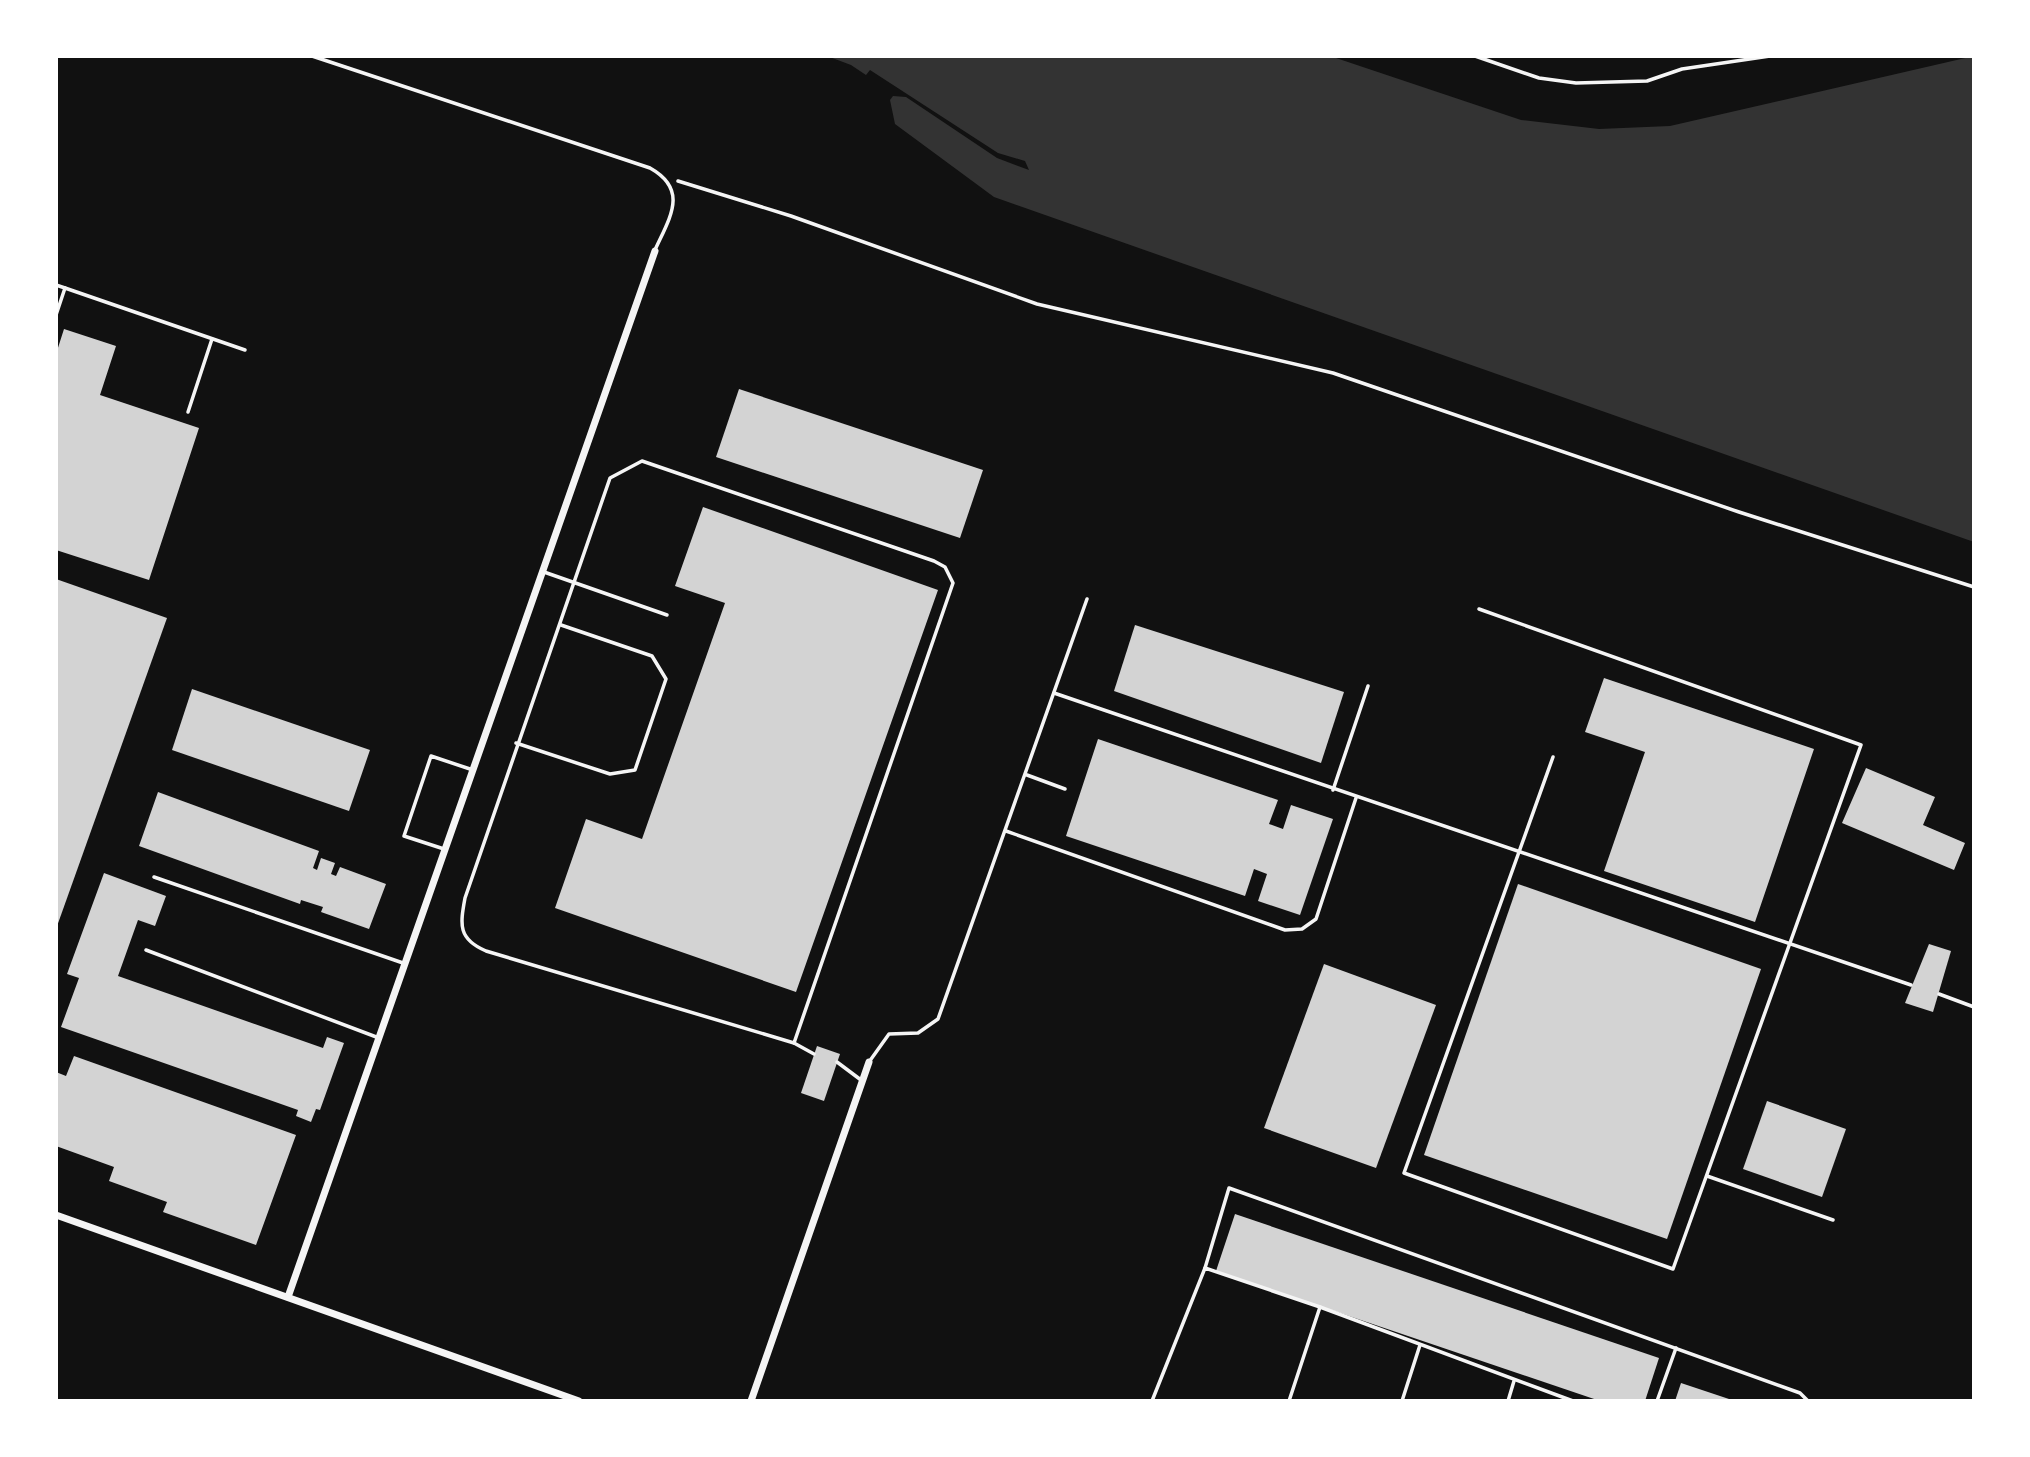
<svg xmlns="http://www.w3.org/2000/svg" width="2030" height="1457" viewBox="0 0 2030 1457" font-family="'Work Sans',sans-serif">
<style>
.water{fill:#333}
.building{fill:#d3d3d3}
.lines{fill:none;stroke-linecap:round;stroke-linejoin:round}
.path{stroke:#f5f5f5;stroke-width:3.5}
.service{stroke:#f5f5f5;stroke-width:3.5}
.minor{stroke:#f5f5f5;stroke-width:7}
</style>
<rect width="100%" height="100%" fill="#111"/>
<path class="water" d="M 827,56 L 1330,56 L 1521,120 L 1599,129 L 1670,126 L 1974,56 L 1974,542 L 994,197 L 895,124 L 890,100 L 893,96 L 906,97 L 997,158 L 1029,170 L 1025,161 L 998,153 L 870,70 L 866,75 L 851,65 Z"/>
<g class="building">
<path d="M 64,329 L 116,346 L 100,395 L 199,428 L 149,580 L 56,550 L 56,354 Z"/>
<path d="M 739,389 L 983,470 L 960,538 L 716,457 Z"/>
<path d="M 703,507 L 938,590 L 796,992 L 555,908 L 586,819 L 642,839 L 725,603 L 675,586 Z"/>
<path d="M 56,579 L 167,618 L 56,929 Z"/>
<path d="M 1135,625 L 1344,692 L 1321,763 L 1114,691 Z"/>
<path d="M 1604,678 L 1814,749 L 1755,922 L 1604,871 L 1645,752 L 1585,732 Z"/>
<path d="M 192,689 L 370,750 L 349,811 L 172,750 Z"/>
<path d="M 1098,739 L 1278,800 L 1269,824 L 1283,829 L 1291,805 L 1333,819 L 1300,915 L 1258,901 L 1267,874 L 1254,869 L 1245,896 L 1066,836 Z"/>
<path d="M 1866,768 L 1935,797 L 1923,825 L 1965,843 L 1954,870 L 1842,823 Z"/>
<path d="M 158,792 L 319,851 L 313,868 L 317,870 L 321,858 L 335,863 L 331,874 L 336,876 L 340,867 L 386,884 L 369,929 L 321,912 L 323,907 L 301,900 L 300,904 L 139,846 Z"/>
<path d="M 104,873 L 166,896 L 155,926 L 138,920 L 118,976 L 323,1048 L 327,1037 L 344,1043 L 320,1110 L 316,1109 L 311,1122 L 296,1116 L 298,1110 L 61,1027 L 79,978 L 67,974 Z"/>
<path d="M 1518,884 L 1761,969 L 1667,1239 L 1424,1155 Z"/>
<path d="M 1929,944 L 1951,951 L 1933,1012 L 1905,1003 Z"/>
<path d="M 1324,964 L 1436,1005 L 1376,1168 L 1264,1128 Z"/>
<path d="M 817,1046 L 840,1054 L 824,1101 L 801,1093 Z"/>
<path d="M 74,1056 L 296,1135 L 256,1245 L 163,1212 L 167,1202 L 109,1181 L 114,1167 L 56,1146 L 56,1072 L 66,1076 Z"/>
<path d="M 1767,1101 L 1846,1129 L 1822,1197 L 1743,1169 Z"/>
<path d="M 1235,1214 L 1659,1358 L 1645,1401 L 1600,1401 L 1216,1271 Z"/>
<path d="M 1681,1383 L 1735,1401 L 1675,1401 Z"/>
</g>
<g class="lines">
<g class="path">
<path d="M 1475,56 L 1539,78 L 1576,83 L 1647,81 L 1682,69 L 1770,56"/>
<path d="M 678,181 L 791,216 L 1037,304 L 1333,373 L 1739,512 L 1974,587"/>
</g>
<g class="service">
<path d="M 312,56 L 650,168 C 689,190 670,217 655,250"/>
<path d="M 56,285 L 65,288 L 56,315"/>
<path d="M 65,288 L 245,350"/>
<path d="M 188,412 L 212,339"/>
<path d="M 642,461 L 934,561 L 945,567 L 953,583 L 794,1043 L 486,951 C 458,939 460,925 465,898 L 610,478 Z"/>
<path d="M 544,572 L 667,615"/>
<path d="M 1479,609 L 1861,745 L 1673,1269 L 1404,1173 L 1553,757"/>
<path d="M 1054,693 L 1911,985"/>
<path d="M 516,743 L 610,774 L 635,770 L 666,679 L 652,656 L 561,625"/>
<path d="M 1027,775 L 1065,789"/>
<path d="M 1333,790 L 1368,686"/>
<path d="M 1006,831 L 1285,930 L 1302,929 L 1316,919 L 1356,798"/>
<path d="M 444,849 L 404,836 L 431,756 L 473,770"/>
<path d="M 154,877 L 403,963"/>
<path d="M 146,950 L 379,1038"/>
<path d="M 1939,994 L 1974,1007"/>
<path d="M 794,1043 L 814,1054"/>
<path d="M 837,1062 L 861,1080"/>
<path d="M 869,1062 L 889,1034 L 918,1033 L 938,1019 L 1087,599"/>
<path d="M 1707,1176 L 1833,1220"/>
<path d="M 1205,1268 L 1229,1188 L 1800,1393 L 1808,1401"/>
<path d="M 1152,1401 L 1205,1268 L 1320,1307 L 1573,1401"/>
<path d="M 1289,1401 L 1320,1307"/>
<path d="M 1402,1401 L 1420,1345"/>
<path d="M 1508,1401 L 1514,1381"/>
<path d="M 1657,1401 L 1676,1348"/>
</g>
<g class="minor">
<path d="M 56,1215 L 579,1401"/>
<path d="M 288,1297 L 655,251"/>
<path d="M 751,1401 L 869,1062"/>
</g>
</g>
<rect width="2030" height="1457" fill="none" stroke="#ffffff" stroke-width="116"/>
</svg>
